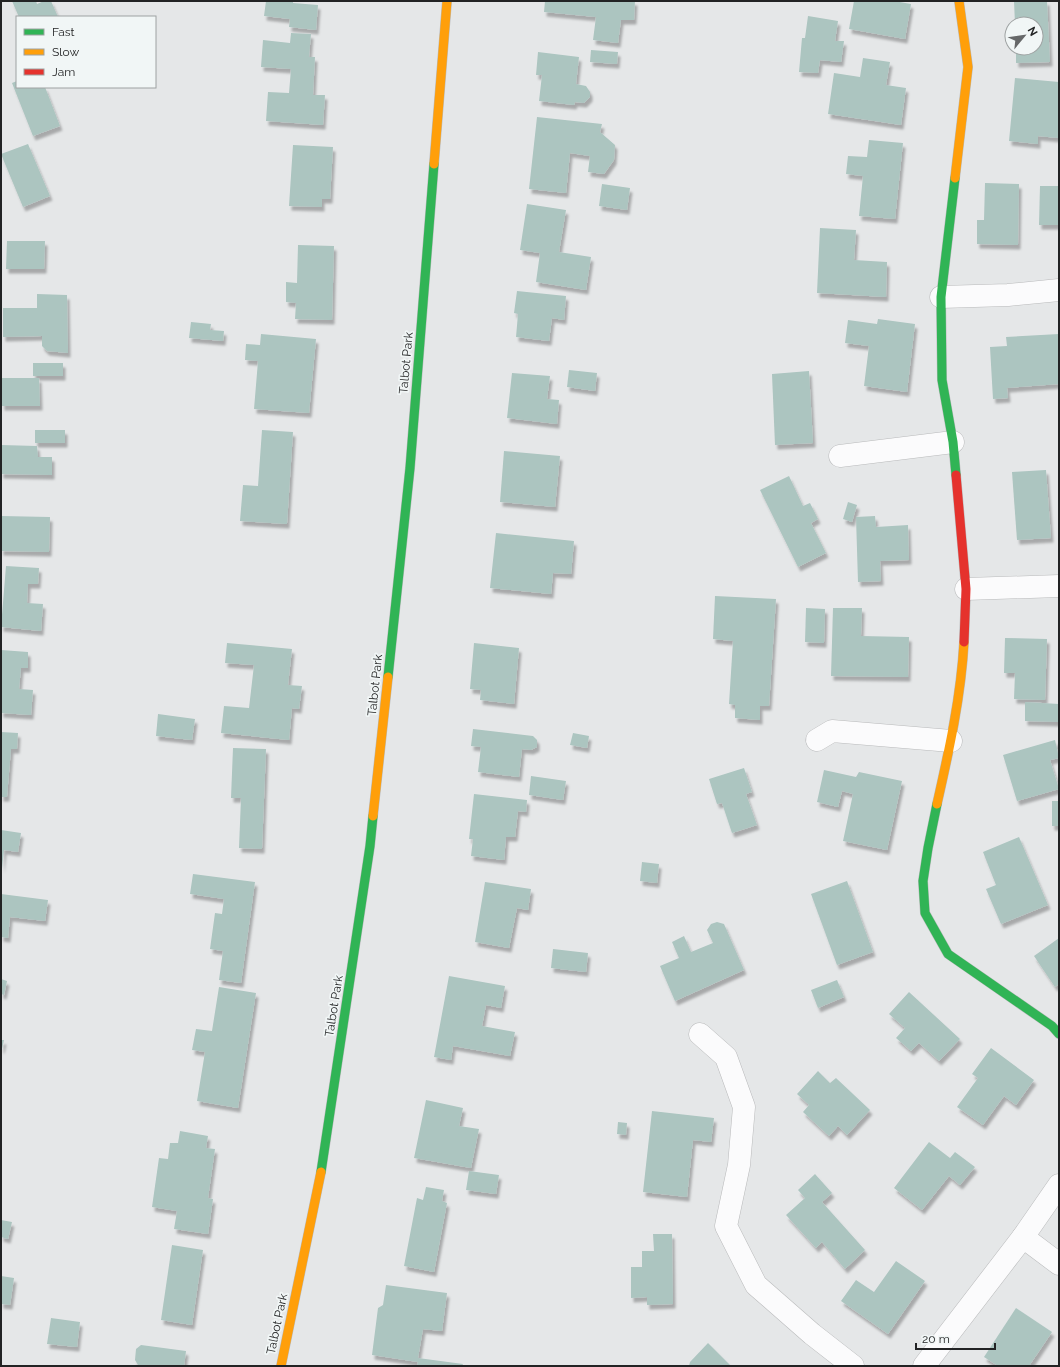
<svg xmlns="http://www.w3.org/2000/svg" width="1060" height="1367" viewBox="0 0 1060 1367" font-family="Raleway,sans-serif">
<style>
.building{fill:#acc5c0;filter:url(#shadow)}
.lines{fill:none;stroke-linecap:round;stroke-linejoin:round}
.street-casing{stroke:#b9babb;stroke-width:23}
.fast-casing{stroke:#b9babb;stroke-width:10}
.slow-casing{stroke:#b9babb;stroke-width:10}
.jam-casing{stroke:#b9babb;stroke-width:10}
.street{stroke:#fbfbfc;stroke-width:22}
.fast{stroke:#30b455;stroke-width:9}
.slow{stroke:#ff9f0a;stroke-width:9}
.jam{stroke:#e5322d;stroke-width:9}
.labels{text-anchor:middle;dominant-baseline:central;stroke-width:3.5;stroke-linejoin:round;paint-order:stroke}
.street-label{font-size:12px;fill:#222324;stroke:#f1f6f6}
</style>
<defs>
<filter id="shadow"><feDropShadow dx="2.5" dy="4.5" stdDeviation="1" flood-color="#0004"/></filter>
</defs>
<rect width="100%" height="100%" fill="#e5e7e8"/>
<g class="building">
<path d="M 12,1 L 36,1 L 37,4 L 44,1 L 51,1 L 58,17 L 19,17 Z"/>
<path d="M 266,1 L 293,1 L 293,3 L 318,5 L 316,30 L 289,27 L 290,19 L 264,16 Z"/>
<path d="M 545,1 L 635,1 L 634,20 L 621,20 L 618,43 L 593,40 L 596,17 L 544,12 Z"/>
<path d="M 854,1 L 894,1 L 911,4 L 905,39 L 849,29 Z"/>
<path d="M 1014,1 L 1047,1 L 1050,62 L 1016,63 L 1016,48 L 1036,48 L 1036,24 L 1015,24 Z"/>
<path d="M 808,16 L 838,21 L 835,41 L 844,41 L 841,62 L 820,60 L 818,73 L 799,72 L 802,38 L 805,38 Z"/>
<path d="M 291,33 L 311,34 L 309,57 L 315,57 L 313,95 L 325,95 L 323,125 L 266,121 L 268,92 L 289,93 L 291,69 L 261,67 L 263,40 L 290,43 Z"/>
<path d="M 591,50 L 618,52 L 617,64 L 590,62 Z"/>
<path d="M 538,52 L 579,57 L 576,84 L 586,86 L 590,92 L 590,97 L 584,103 L 575,102 L 574,105 L 539,101 L 542,75 L 536,75 Z"/>
<path d="M 863,58 L 890,62 L 886,85 L 906,88 L 901,125 L 828,114 L 834,73 L 860,77 Z"/>
<path d="M 1015,78 L 1059,82 L 1059,138 L 1038,136 L 1038,144 L 1009,141 Z"/>
<path d="M 17,81 L 17,87 L 45,87 L 60,126 L 33,136 L 12,83 Z"/>
<path d="M 537,117 L 602,124 L 600,132 L 615,145 L 614,160 L 604,174 L 588,172 L 590,156 L 570,153 L 566,193 L 529,189 Z"/>
<path d="M 869,140 L 903,143 L 895,219 L 859,216 L 863,176 L 846,174 L 848,156 L 867,157 Z"/>
<path d="M 28,144 L 50,196 L 23,207 L 1,154 Z"/>
<path d="M 293,145 L 333,147 L 330,199 L 322,199 L 322,207 L 289,206 Z"/>
<path d="M 985,183 L 1019,184 L 1018,245 L 977,244 L 977,220 L 984,220 Z"/>
<path d="M 602,184 L 630,188 L 627,210 L 599,206 Z"/>
<path d="M 1040,186 L 1059,186 L 1059,225 L 1039,225 Z"/>
<path d="M 527,204 L 566,210 L 559,252 L 591,257 L 586,290 L 536,282 L 540,253 L 520,250 Z"/>
<path d="M 820,228 L 856,230 L 854,260 L 887,262 L 886,297 L 817,293 Z"/>
<path d="M 7,241 L 45,241 L 44,269 L 6,269 Z"/>
<path d="M 298,245 L 334,246 L 332,320 L 295,319 L 296,303 L 286,302 L 286,282 L 297,283 Z"/>
<path d="M 517,291 L 566,296 L 564,320 L 552,318 L 549,341 L 516,337 L 518,314 L 514,313 Z"/>
<path d="M 37,294 L 67,295 L 68,353 L 47,351 L 42,346 L 42,336 L 3,337 L 3,308 L 37,308 Z"/>
<path d="M 878,319 L 915,324 L 907,392 L 864,386 L 869,346 L 845,343 L 848,320 L 877,324 Z"/>
<path d="M 191,322 L 211,324 L 210,330 L 224,331 L 223,341 L 189,338 Z"/>
<path d="M 261,334 L 316,339 L 309,413 L 254,409 L 258,361 L 245,360 L 246,344 L 260,345 Z"/>
<path d="M 1059,334 L 1059,384 L 1007,388 L 1008,398 L 993,399 L 990,347 L 1007,346 L 1006,337 Z"/>
<rect x="33" y="363" width="30" height="13"/>
<path d="M 569,370 L 597,373 L 595,391 L 567,387 Z"/>
<path d="M 809,371 L 813,443 L 775,445 L 772,374 Z"/>
<path d="M 512,373 L 550,376 L 547,399 L 559,400 L 557,424 L 507,418 Z"/>
<path d="M 1,378 L 39,378 L 40,406 L 2,406 Z"/>
<rect x="35" y="430" width="30" height="13"/>
<path d="M 262,430 L 293,432 L 287,524 L 240,521 L 243,485 L 258,486 Z"/>
<path d="M 1,445 L 37,446 L 38,457 L 52,457 L 52,475 L 1,474 Z"/>
<path d="M 504,451 L 560,456 L 555,507 L 500,502 Z"/>
<path d="M 1046,470 L 1051,538 L 1017,540 L 1012,472 Z"/>
<path d="M 789,476 L 803,506 L 810,503 L 818,519 L 811,523 L 826,553 L 798,567 L 760,490 Z"/>
<path d="M 848,502 L 857,505 L 852,522 L 843,519 Z"/>
<path d="M 1,516 L 50,517 L 49,552 L 1,551 Z"/>
<path d="M 875,516 L 876,527 L 908,525 L 909,560 L 880,561 L 881,581 L 858,582 L 856,517 Z"/>
<path d="M 496,533 L 574,541 L 571,574 L 553,573 L 551,594 L 490,588 Z"/>
<path d="M 6,566 L 39,568 L 38,584 L 28,584 L 27,603 L 43,604 L 41,631 L 1,627 Z"/>
<path d="M 715,596 L 776,599 L 769,706 L 760,706 L 760,720 L 735,718 L 735,705 L 729,704 L 733,641 L 713,639 Z"/>
<path d="M 806,608 L 825,609 L 824,643 L 805,642 Z"/>
<path d="M 833,608 L 862,608 L 861,636 L 909,637 L 908,677 L 831,676 Z"/>
<path d="M 1005,638 L 1047,639 L 1045,700 L 1014,699 L 1015,673 L 1004,673 Z"/>
<path d="M 227,643 L 292,649 L 288,685 L 302,686 L 299,709 L 292,708 L 289,740 L 221,733 L 224,706 L 249,708 L 254,665 L 225,663 Z"/>
<path d="M 474,643 L 519,648 L 514,704 L 480,700 L 481,690 L 470,689 Z"/>
<path d="M 1,650 L 28,652 L 28,668 L 21,668 L 19,689 L 33,690 L 31,715 L 1,713 Z"/>
<path d="M 1025,702 L 1059,704 L 1059,722 L 1025,721 Z"/>
<path d="M 158,714 L 195,719 L 192,740 L 156,736 Z"/>
<path d="M 473,729 L 533,736 L 537,740 L 537,747 L 531,750 L 522,749 L 519,777 L 478,772 L 481,747 L 471,746 Z"/>
<path d="M 1,732 L 18,733 L 17,749 L 11,749 L 7,797 L 1,797 Z"/>
<path d="M 573,733 L 589,736 L 587,748 L 570,745 Z"/>
<path d="M 1055,740 L 1059,758 L 1050,760 L 1059,789 L 1017,801 L 1003,755 Z"/>
<path d="M 233,748 L 266,749 L 262,849 L 239,848 L 241,798 L 231,798 Z"/>
<path d="M 744,768 L 752,792 L 746,794 L 757,825 L 732,833 L 722,803 L 717,804 L 709,779 Z"/>
<path d="M 824,770 L 856,777 L 859,772 L 902,781 L 887,850 L 843,841 L 853,794 L 842,791 L 838,807 L 817,802 Z"/>
<path d="M 531,776 L 566,781 L 563,800 L 529,795 Z"/>
<path d="M 474,794 L 527,800 L 526,812 L 518,811 L 515,837 L 506,837 L 504,860 L 471,856 L 473,839 L 469,839 Z"/>
<rect x="1052" y="801" width="7" height="25"/>
<path d="M 1,830 L 21,833 L 18,852 L 4,850 L 2,869 Z"/>
<path d="M 1019,837 L 1048,905 L 1001,924 L 986,889 L 996,885 L 983,852 Z"/>
<path d="M 642,862 L 659,864 L 657,883 L 640,881 Z"/>
<path d="M 193,874 L 255,882 L 241,983 L 219,980 L 223,951 L 210,949 L 215,913 L 222,914 L 224,899 L 190,894 Z"/>
<path d="M 847,881 L 873,952 L 837,965 L 811,894 Z"/>
<path d="M 485,882 L 531,889 L 528,910 L 517,908 L 509,948 L 475,942 Z"/>
<path d="M 1,894 L 48,900 L 45,921 L 10,917 L 8,938 L 1,937 Z"/>
<path d="M 717,922 L 724,924 L 744,970 L 675,1001 L 660,966 L 679,958 L 672,942 L 684,936 L 691,952 L 713,943 L 707,930 L 711,924 Z"/>
<path d="M 1059,938 L 1059,984 L 1055,987 L 1034,956 Z"/>
<path d="M 553,949 L 588,953 L 586,972 L 551,968 Z"/>
<path d="M 449,976 L 505,986 L 501,1008 L 486,1005 L 482,1026 L 515,1032 L 510,1056 L 453,1046 L 451,1060 L 434,1057 Z"/>
<path d="M 1,979 L 7,981 L 4,995 L 1,994 Z"/>
<path d="M 837,980 L 844,997 L 818,1008 L 811,990 Z"/>
<path d="M 219,987 L 256,993 L 238,1108 L 197,1101 L 205,1052 L 192,1050 L 196,1029 L 212,1031 Z"/>
<path d="M 909,992 L 960,1039 L 939,1061 L 919,1043 L 911,1051 L 896,1038 L 905,1028 L 889,1014 Z"/>
<path d="M 1,1040 L 4,1040 L 2,1049 L 1,1049 Z"/>
<path d="M 991,1048 L 1034,1080 L 1016,1105 L 1004,1096 L 983,1125 L 957,1107 L 978,1078 L 972,1074 Z"/>
<path d="M 818,1071 L 830,1083 L 836,1078 L 870,1110 L 847,1135 L 838,1126 L 829,1136 L 803,1112 L 809,1105 L 797,1094 Z"/>
<path d="M 426,1100 L 463,1108 L 459,1126 L 479,1129 L 471,1168 L 414,1158 Z"/>
<path d="M 652,1111 L 714,1118 L 711,1142 L 693,1140 L 687,1197 L 643,1192 Z"/>
<path d="M 618,1122 L 627,1123 L 626,1135 L 617,1134 Z"/>
<path d="M 180,1131 L 208,1136 L 206,1148 L 215,1149 L 208,1198 L 213,1199 L 208,1234 L 174,1229 L 177,1211 L 152,1207 L 159,1158 L 168,1159 L 170,1143 L 178,1143 Z"/>
<path d="M 929,1142 L 950,1158 L 955,1152 L 975,1167 L 960,1185 L 949,1176 L 922,1210 L 894,1188 Z"/>
<path d="M 469,1171 L 499,1175 L 496,1194 L 466,1190 Z"/>
<path d="M 815,1174 L 832,1193 L 822,1202 L 865,1250 L 845,1269 L 822,1242 L 816,1248 L 786,1215 L 805,1198 L 798,1190 Z"/>
<path d="M 426,1187 L 444,1190 L 442,1201 L 447,1203 L 434,1272 L 404,1266 L 417,1198 L 423,1200 Z"/>
<path d="M 1,1220 L 12,1222 L 8,1239 L 1,1237 Z"/>
<path d="M 653,1234 L 672,1234 L 673,1304 L 647,1305 L 647,1297 L 631,1298 L 631,1267 L 642,1267 L 642,1251 L 654,1251 Z"/>
<path d="M 172,1245 L 203,1250 L 192,1325 L 161,1320 Z"/>
<path d="M 896,1261 L 925,1281 L 888,1334 L 841,1301 L 856,1280 L 874,1292 Z"/>
<path d="M 1,1276 L 14,1278 L 10,1305 L 1,1304 Z"/>
<path d="M 386,1285 L 447,1293 L 442,1331 L 423,1329 L 418,1358 L 463,1364 L 462,1366 L 417,1366 L 418,1362 L 372,1355 L 378,1308 L 383,1305 Z"/>
<path d="M 1016,1308 L 1052,1332 L 1029,1366 L 998,1366 L 984,1357 Z"/>
<path d="M 51,1318 L 80,1322 L 77,1347 L 47,1344 Z"/>
<path d="M 708,1343 L 731,1366 L 689,1366 L 690,1362 Z"/>
<path d="M 141,1345 L 186,1351 L 184,1366 L 138,1365 L 135,1360 L 136,1349 Z"/>
</g>
<g class="lines">
<g class="street-casing">
<g id="street">
<path d="M 941,297 L 1008,295 L 1059,290"/>
<path d="M 840,456 L 953,442"/>
<path d="M 966,589 L 1059,586"/>
<path d="M 817,740 L 832,731 L 951,741"/>
<path d="M 700,1034 L 726,1057 L 744,1107 L 739,1165 L 726,1226 L 756,1285 L 812,1334 L 853,1366"/>
<path d="M 1023,1237 L 1059,1264"/>
<path d="M 924,1366 L 1023,1237 L 1059,1185"/>
</g>
</g>
<g class="fast-casing">
<g id="fast">
<path d="M 955,178 L 941,297 L 942,380 L 953,442 L 956,475"/>
<path d="M 388,677 L 410,468 L 434,164"/>
<path d="M 937,804 L 928,848 L 923,881 L 925,913 L 948,954 L 1052,1026 L 1059,1034"/>
<path d="M 321,1172 L 370,846 L 373,816"/>
</g>
</g>
<g class="slow-casing">
<g id="slow">
<path d="M 434,164 L 447,1"/>
<path d="M 955,178 L 968,67 L 959,1"/>
<path d="M 937,804 C 949,751 961,697 964,642"/>
<path d="M 373,816 L 388,677"/>
<path d="M 281,1366 L 321,1172"/>
</g>
</g>
<g class="jam-casing">
<path id="jam" d="M 956,475 L 966,589 L 964,642"/>
</g>
<use href="#street" class="street"/>
<use href="#fast" class="fast"/>
<use href="#slow" class="slow"/>
<use href="#jam" class="jam"/>
</g>
<g class="labels">
<g class="street-label">
<text transform="translate(406 363) rotate(-85)">Talbot Park</text>
<text transform="translate(375 685) rotate(-84)">Talbot Park</text>
<text transform="translate(334 1006) rotate(-81)">Talbot Park</text>
<text transform="translate(277 1324) rotate(-78)">Talbot Park</text>
</g>
</g>
<rect width="1060" height="1367" fill="none" stroke="#222324" stroke-width="4"/>
<rect x="16" y="16" width="140" height="72" fill="#f1f6f6" stroke="#9ea2a2"/>
<rect x="24" y="29" width="20" height="6" fill="#30b455" stroke="#9ea2a2"/>
<text x="52" y="36" font-size="12" fill="#222324">Fast</text>
<rect x="24" y="49" width="20" height="6" fill="#ff9f0a" stroke="#9ea2a2"/>
<text x="52" y="56" font-size="12" fill="#222324">Slow</text>
<rect x="24" y="69" width="20" height="6" fill="#e5322d" stroke="#9ea2a2"/>
<text x="52" y="76" font-size="12" fill="#222324">Jam</text>
<g transform="translate(1024 36) rotate(61)"><circle r="19" fill="#f1f6f6" stroke="#9ea2a2"/>
<path d="M0-3L7 15L0 10L-7 15Z" fill="#666869"/>
<text y="-6" font-size="11" font-weight="bold" text-anchor="middle" fill="#222324">N</text>
</g>
<path d="M916 1343v6h79v-6" fill="none" stroke="#222324" stroke-width="2"/>
<text x="922" y="1343" font-size="12" fill="#222324" stroke="#f1f6f6" stroke-width="3" paint-order="stroke">20 m</text>
</svg>
